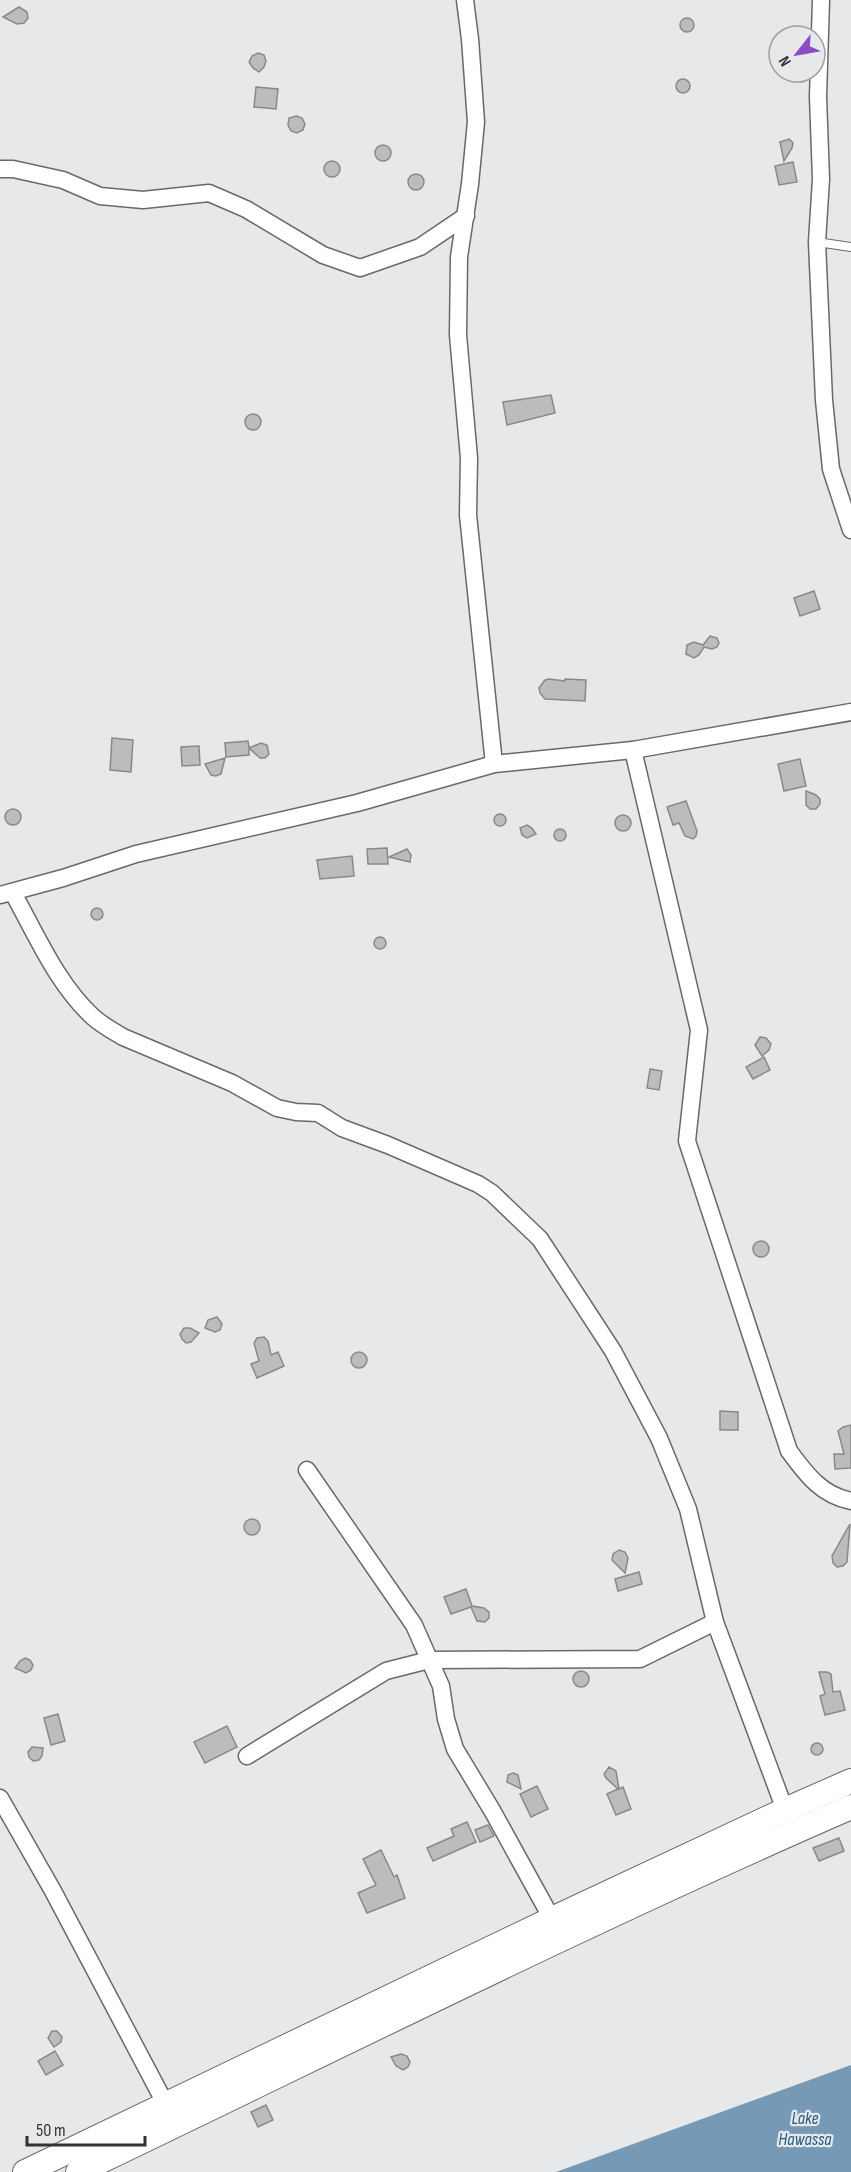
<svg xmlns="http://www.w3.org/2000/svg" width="851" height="2172" viewBox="0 0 851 2172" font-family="'Sofia Sans Condensed',sans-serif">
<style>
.water{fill:#769ab6}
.building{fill:#bcbcbe;stroke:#89898b;stroke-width:1.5}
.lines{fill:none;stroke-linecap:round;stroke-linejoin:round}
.lane-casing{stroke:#68696a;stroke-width:10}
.street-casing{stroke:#68696a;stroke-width:19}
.secondary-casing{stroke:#68696a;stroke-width:26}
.lane{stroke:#fff;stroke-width:8}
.street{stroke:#fff;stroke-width:16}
.secondary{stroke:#fff;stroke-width:24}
.labels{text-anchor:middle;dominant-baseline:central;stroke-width:4.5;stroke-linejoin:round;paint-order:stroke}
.water-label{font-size:18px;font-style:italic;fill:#1e5b82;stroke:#e7e8e9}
</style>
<rect width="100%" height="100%" fill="#e7e8e9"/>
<path class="water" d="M 851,2065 L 851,2172 L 556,2172 Z"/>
<g class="building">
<path d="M 19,7 L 27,12 L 28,18 L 24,23 L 17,24 L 3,17 Z"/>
<circle cx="687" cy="25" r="7"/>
<path d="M 258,53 L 264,55 L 266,61 L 264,67 L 259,72 L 253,68 L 249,62 L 252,56 Z"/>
<circle cx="683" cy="86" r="7"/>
<path d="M 256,87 L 278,89 L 276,109 L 254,107 Z"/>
<path d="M 296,116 L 302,118 L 305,124 L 303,130 L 297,133 L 291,131 L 288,125 L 289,118 Z"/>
<path d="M 789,139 L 793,143 L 792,148 L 784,161 L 780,142 Z"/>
<circle cx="383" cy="153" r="8"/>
<circle cx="332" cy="169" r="8"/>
<path d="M 793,162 L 797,182 L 779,185 L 775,166 Z"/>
<circle cx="416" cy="182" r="8"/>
<path d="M 551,395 L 555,413 L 507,425 L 503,402 Z"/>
<circle cx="253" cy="422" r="8"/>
<path d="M 814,591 L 820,609 L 800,616 L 794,598 Z"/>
<path d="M 710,636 L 717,638 L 719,643 L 717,647 L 712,649 L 704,647 L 699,655 L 694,658 L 686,654 L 687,645 L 694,642 L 703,645 Z"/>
<path d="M 549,679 L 565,681 L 565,679 L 586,680 L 585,701 L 545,699 L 540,693 L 539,688 L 545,680 Z"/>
<path d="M 112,738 L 133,740 L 131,772 L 110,770 Z"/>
<path d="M 248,741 L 249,748 L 261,743 L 267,745 L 269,754 L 265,758 L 260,758 L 249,748 L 249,755 L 226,757 L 225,743 Z"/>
<path d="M 199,746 L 200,765 L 182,766 L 181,747 Z"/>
<path d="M 225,758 L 221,774 L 216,776 L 211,775 L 205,764 Z"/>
<path d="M 800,759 L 806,786 L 784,791 L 778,764 Z"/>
<path d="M 806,791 L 816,795 L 820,799 L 820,804 L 816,809 L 810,809 L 806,805 Z"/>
<path d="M 686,801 L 697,831 L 696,836 L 693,839 L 685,836 L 679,823 L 673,825 L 667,807 Z"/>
<circle cx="13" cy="817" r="8"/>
<circle cx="500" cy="820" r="6"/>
<circle cx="623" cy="823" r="8"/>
<path d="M 527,825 L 532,828 L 536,834 L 527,838 L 522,835 L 520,828 Z"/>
<circle cx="560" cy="835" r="6"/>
<path d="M 387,848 L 388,864 L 368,864 L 367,849 Z"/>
<path d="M 407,849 L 411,855 L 410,862 L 389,857 Z"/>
<path d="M 352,856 L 354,876 L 320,879 L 317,860 Z"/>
<circle cx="97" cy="914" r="6"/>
<circle cx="380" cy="943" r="6"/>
<path d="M 760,1037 L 766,1038 L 771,1044 L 769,1050 L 762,1056 L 755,1045 Z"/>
<path d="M 764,1057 L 770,1070 L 753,1079 L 746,1067 Z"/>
<path d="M 650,1069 L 662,1071 L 659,1090 L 647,1088 Z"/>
<circle cx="761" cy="1249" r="8"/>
<path d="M 217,1317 L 222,1324 L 220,1330 L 215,1332 L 205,1328 L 208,1320 Z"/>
<path d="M 184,1328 L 190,1328 L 199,1333 L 191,1342 L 186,1343 L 182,1339 L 180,1334 Z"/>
<path d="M 264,1337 L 268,1341 L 271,1355 L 278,1352 L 284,1366 L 257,1378 L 251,1364 L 259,1361 L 254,1343 L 257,1338 Z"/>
<circle cx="359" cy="1360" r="8"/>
<path d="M 720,1411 L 738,1412 L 738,1430 L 720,1430 Z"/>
<path d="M 851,1425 L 851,1468 L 835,1469 L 834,1454 L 844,1454 L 838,1431 L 843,1427 Z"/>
<circle cx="252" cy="1527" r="8"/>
<path d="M 850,1524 L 847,1562 L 843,1566 L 837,1567 L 833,1563 L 832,1556 Z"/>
<path d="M 619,1550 L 625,1552 L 628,1558 L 625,1573 L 612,1560 L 613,1554 Z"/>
<path d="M 639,1572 L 642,1584 L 618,1591 L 615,1579 Z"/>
<path d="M 466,1589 L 472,1606 L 484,1608 L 489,1612 L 489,1618 L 485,1622 L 477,1621 L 471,1607 L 451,1614 L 444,1597 Z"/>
<path d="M 25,1658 L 30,1660 L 33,1665 L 31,1670 L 26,1673 L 15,1668 L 20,1661 Z"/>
<circle cx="581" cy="1679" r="8"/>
<path d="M 819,1672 L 827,1672 L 831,1674 L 833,1692 L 840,1691 L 845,1710 L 825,1715 L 820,1696 L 825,1694 Z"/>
<path d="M 58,1714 L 65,1741 L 51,1745 L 44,1718 Z"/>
<path d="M 227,1726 L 237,1747 L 205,1763 L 194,1742 Z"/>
<circle cx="817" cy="1749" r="6"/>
<path d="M 32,1747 L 43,1748 L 42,1756 L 39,1760 L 33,1761 L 29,1757 L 28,1752 Z"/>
<path d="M 609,1767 L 616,1771 L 619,1789 L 623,1787 L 631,1809 L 616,1815 L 607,1794 L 618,1789 L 606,1778 L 604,1774 Z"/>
<path d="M 513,1773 L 518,1775 L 521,1789 L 507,1782 L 508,1775 Z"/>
<path d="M 537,1786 L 548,1809 L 531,1817 L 520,1794 Z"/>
<path d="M 467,1822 L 476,1842 L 433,1861 L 427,1848 L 454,1836 L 451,1829 Z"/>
<path d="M 488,1825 L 494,1836 L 480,1842 L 475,1830 Z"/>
<path d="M 839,1838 L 844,1851 L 819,1861 L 813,1848 Z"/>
<path d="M 381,1850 L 394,1877 L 397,1875 L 405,1898 L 367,1913 L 358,1893 L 376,1885 L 363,1859 Z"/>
<path d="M 52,2031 L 57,2031 L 62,2037 L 61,2042 L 54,2047 L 48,2038 Z"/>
<path d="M 55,2051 L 63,2065 L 46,2075 L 38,2061 Z"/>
<path d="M 401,2054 L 407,2056 L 410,2062 L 408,2067 L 403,2070 L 396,2066 L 391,2057 Z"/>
<path d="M 266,2105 L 273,2120 L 258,2127 L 251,2112 Z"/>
</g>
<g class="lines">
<g class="lane-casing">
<path id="lane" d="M 817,242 L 851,247"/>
</g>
<g class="street-casing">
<g id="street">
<path d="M 465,0 L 470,39 L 476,122 L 470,184 L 459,257 L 458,335 L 469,458 L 468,515 L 494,764"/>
<path d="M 821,0 L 818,97 L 821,179 L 817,242 L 824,400 L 831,469 L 851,530"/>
<path d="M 0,169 L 13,169 L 63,180 L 100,196 L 143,200 L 209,193 L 246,209 L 323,255 L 360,268 L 420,247 L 466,216"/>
<path d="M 633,750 L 699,1030 L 687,1141 L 789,1451 C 806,1474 821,1495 851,1501"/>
<path d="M 13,893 C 36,934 57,984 93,1017 C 102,1025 113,1031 123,1037 L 232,1083 L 277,1108 L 296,1112 L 318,1113 L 342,1128 L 388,1145 L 478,1184 L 492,1193 L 540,1239 L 613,1351 L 659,1438 L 688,1509 L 715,1622 L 785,1810 L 790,1817"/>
<path d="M 0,895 L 63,878 L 136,854 L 357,803 L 494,764 L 633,750 L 851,712"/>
<path d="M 307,1470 L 414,1625 L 441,1686 L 446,1719 L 455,1749 L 493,1812 L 552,1919"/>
<path d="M 247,1756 L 386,1671 L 429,1660 L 640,1659 L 715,1622"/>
<path d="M 0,1798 L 53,1891 L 166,2105"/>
</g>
</g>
<g class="secondary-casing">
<g id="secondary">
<path d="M 25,2172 L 552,1919 L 785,1810 L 851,1781"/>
<path d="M 78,2172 C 335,2049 589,1921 851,1807"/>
</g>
</g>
<use href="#lane" class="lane"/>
<use href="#street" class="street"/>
<use href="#secondary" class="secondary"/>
</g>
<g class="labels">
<g class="water-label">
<text x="805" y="2118">Lake<tspan x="805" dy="21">Hawassa</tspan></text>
</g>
</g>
<g transform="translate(797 54) rotate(239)"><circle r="28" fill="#e7e8e9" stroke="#9fa0a1" stroke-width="1.5"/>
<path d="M0-4.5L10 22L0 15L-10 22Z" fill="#8b4dc3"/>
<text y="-9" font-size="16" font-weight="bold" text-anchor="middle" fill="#333334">N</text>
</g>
<path d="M27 2136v9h118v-9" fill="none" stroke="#333334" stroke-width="3"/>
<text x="36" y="2136" font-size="18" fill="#333334" stroke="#e7e8e9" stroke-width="4.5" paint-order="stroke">50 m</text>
</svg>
